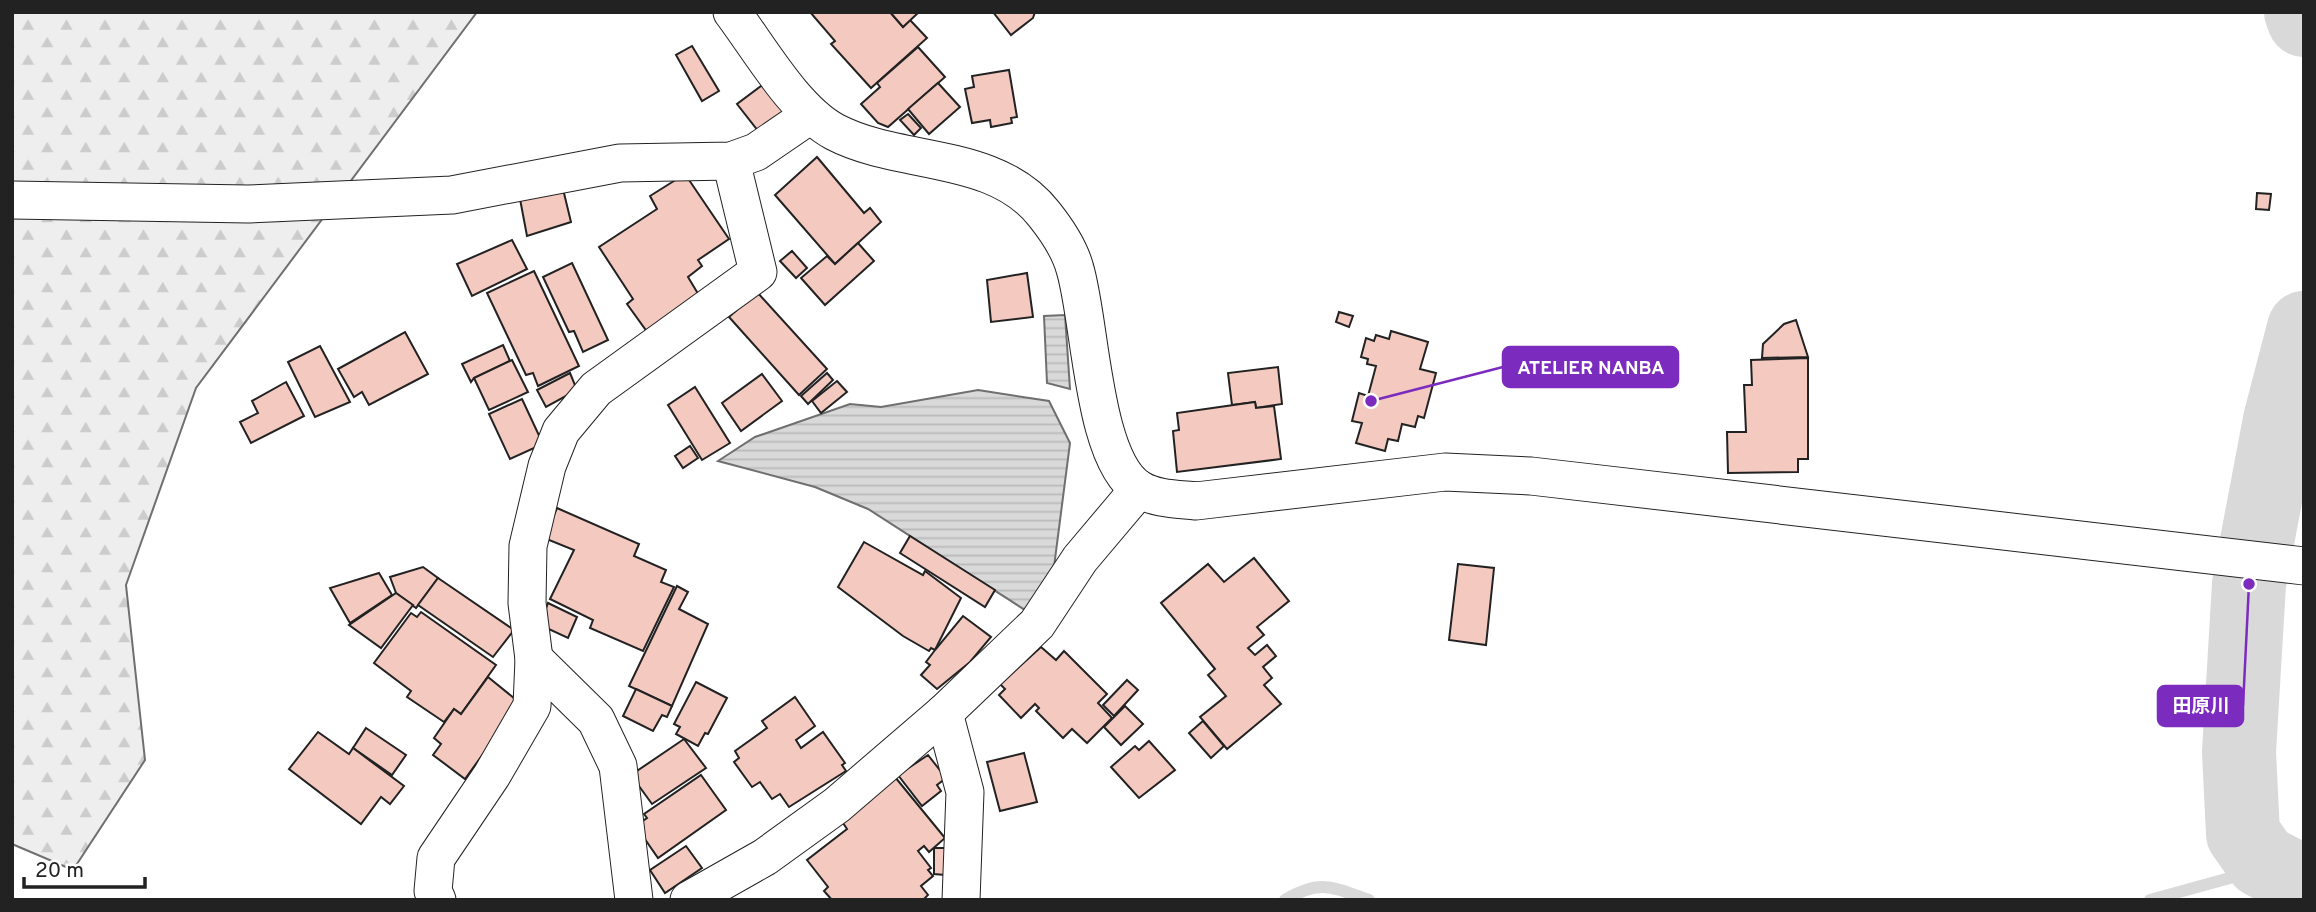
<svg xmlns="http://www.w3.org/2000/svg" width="2316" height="912" viewBox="0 0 2316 912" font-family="Overpass,'Noto Sans JP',sans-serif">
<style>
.forest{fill:url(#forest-firs);stroke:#6f6f6f;stroke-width:2}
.water{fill:url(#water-rules);stroke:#6f6f6f;stroke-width:2}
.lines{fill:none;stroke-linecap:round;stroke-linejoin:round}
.stream{stroke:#d9d9d9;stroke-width:12}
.river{stroke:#d9d9d9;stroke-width:74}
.building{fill:#f3c9c0;stroke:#222;stroke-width:2}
.minor-casing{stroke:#222;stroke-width:39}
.minor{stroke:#fff;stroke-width:37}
.leader{fill:none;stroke:#7b2cbf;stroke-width:2.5}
.callout-dot{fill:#7b2cbf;stroke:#fff;stroke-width:2.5}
.callout{fill:#7b2cbf;stroke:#7b2cbf;stroke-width:2.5}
.callout-label{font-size:19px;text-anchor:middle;font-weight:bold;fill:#fff}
</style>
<defs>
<pattern id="forest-firs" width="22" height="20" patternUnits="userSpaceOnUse" patternTransform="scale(1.75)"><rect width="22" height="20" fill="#eee"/><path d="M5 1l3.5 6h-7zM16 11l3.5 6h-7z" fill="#ccc"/></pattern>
<pattern id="water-rules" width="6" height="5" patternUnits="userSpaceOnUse" patternTransform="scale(1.75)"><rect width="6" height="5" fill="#d9d9d9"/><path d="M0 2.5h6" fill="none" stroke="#bababa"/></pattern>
</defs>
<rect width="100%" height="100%" fill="#fff"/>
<path class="forest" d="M 12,12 L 477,12 L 196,388 L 126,585 L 145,760 L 73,870 L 12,844 Z"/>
<g class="water">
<path d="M 1065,315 L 1070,389 L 1047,383 L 1044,316 Z"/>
<path d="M 978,390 L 1049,401 L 1070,443 L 1054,567 L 1028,612 L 868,509 L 815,487 L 718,461 L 755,437 L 850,404 L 881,407 Z"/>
</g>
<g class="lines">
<g class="stream">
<path d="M 1285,900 C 1320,879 1332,887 1369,900"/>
<path d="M 2150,900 L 2237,876 L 2262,861"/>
</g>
<g class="river">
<path d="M 2301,12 L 2304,20"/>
<path d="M 2304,328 L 2280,420 L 2249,584 L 2239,752 L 2243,834 L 2262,861 L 2304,883"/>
</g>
</g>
<g class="building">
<path d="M 810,12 L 890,12 L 903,27 L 910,20 L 927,38 L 871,88 L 831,44 L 835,41 Z"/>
<path d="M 890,12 L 919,12 L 903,27 Z"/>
<path d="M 993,12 L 1035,12 L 1033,18 L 1011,35 Z"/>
<path d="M 692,46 L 719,91 L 702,101 L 676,55 Z"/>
<path d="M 918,47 L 945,77 L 888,127 L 878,123 L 861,104 L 880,87 L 877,83 Z"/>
<path d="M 1009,70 L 1017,117 L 1011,118 L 1012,123 L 991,127 L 990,120 L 972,123 L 965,89 L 974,87 L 972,76 Z"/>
<path d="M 765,83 L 786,112 L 759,132 L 737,104 Z"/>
<path d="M 938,83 L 960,107 L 929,134 L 908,109 Z"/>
<path d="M 908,114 L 921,128 L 914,135 L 900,120 Z"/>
<path d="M 817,157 L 864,213 L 870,208 L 881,222 L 835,264 L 775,195 Z"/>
<path d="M 685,174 L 729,239 L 698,260 L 702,266 L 688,277 L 700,297 L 648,333 L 627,304 L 633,299 L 599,247 L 657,209 L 650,196 Z"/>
<path d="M 563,189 L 571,222 L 527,236 L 520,199 Z"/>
<path d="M 2257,193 L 2271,194 L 2269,210 L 2256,209 Z"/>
<path d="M 512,240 L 527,269 L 472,296 L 457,264 Z"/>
<path d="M 858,243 L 874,261 L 825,305 L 801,278 L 827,256 L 835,264 Z"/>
<path d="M 792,251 L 807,268 L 796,278 L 780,261 Z"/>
<path d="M 572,263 L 608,340 L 583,352 L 574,331 L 569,332 L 543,277 Z"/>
<path d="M 534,271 L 579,366 L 538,386 L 533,373 L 526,375 L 487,293 Z"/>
<path d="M 1027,273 L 1033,317 L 991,322 L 987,280 Z"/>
<path d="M 757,292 L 827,369 L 799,395 L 729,317 Z"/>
<path d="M 1339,312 L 1353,316 L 1349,327 L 1336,322 Z"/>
<path d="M 1796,320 L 1808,357 L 1762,358 L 1763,344 L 1784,324 Z"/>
<path d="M 1391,331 L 1428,342 L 1420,369 L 1436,373 L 1424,418 L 1418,416 L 1415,427 L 1402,424 L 1398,441 L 1388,439 L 1385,451 L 1356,443 L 1362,423 L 1352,421 L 1359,393 L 1368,396 L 1376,366 L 1367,364 L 1368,359 L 1361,357 L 1366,338 L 1374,341 L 1376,335 L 1389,339 Z"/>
<path d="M 405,332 L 428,374 L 369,405 L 362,392 L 354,397 L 338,369 Z"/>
<path d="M 503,345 L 510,361 L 474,378 L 471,382 L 462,364 Z"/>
<path d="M 320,346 L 350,402 L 315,417 L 288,362 Z"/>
<path d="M 1808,358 L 1808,459 L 1798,459 L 1798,472 L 1728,473 L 1727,432 L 1746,432 L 1744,385 L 1752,385 L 1751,360 Z"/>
<path d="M 512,360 L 528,392 L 489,410 L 474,378 Z"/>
<path d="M 1278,367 L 1282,404 L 1256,408 L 1255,402 L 1232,405 L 1228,373 Z"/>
<path d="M 570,373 L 577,390 L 546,407 L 537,390 Z"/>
<path d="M 827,373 L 833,380 L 808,404 L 801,396 Z"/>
<path d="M 762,374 L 782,401 L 741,431 L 722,403 Z"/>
<path d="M 837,381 L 847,392 L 821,413 L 812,401 Z"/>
<path d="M 286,382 L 304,416 L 251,443 L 240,422 L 258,413 L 252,401 Z"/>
<path d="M 695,387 L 730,443 L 702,460 L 668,405 Z"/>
<path d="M 522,399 L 543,444 L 510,459 L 489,414 Z"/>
<path d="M 1255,402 L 1256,408 L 1274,406 L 1281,459 L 1177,472 L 1173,431 L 1179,430 L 1177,413 Z"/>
<path d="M 690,446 L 698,458 L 683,468 L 675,456 Z"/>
<path d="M 557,508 L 639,544 L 634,556 L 666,570 L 661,582 L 674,587 L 643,651 L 590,628 L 593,620 L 550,599 L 574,550 L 544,538 Z"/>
<path d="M 910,536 L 995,590 L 985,607 L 900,553 Z"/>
<path d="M 864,542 L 923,575 L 925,571 L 961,598 L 935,650 L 931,648 L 929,651 L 903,636 L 838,587 Z"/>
<path d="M 1254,558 L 1289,601 L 1257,627 L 1264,635 L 1248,648 L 1255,655 L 1267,645 L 1276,656 L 1263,667 L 1272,678 L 1264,685 L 1281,704 L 1227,749 L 1200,717 L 1226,696 L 1208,675 L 1215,669 L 1161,603 L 1208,564 L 1224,582 Z"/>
<path d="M 1458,564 L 1494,568 L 1486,645 L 1449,640 Z"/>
<path d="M 423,567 L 438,578 L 416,608 L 396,593 L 390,577 Z"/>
<path d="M 379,573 L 392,595 L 350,623 L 330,588 Z"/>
<path d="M 438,578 L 514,630 L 493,657 L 418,605 Z"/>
<path d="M 677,586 L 688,592 L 679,609 L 708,624 L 672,706 L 629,686 Z"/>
<path d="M 396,593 L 413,605 L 381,648 L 349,625 Z"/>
<path d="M 548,603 L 577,617 L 568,638 L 540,625 Z"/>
<path d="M 421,612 L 496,665 L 461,714 L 454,709 L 444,722 L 407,697 L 411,691 L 374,663 L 411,613 L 417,617 Z"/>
<path d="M 963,616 L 991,637 L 970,662 L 937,689 L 921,675 L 930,665 L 926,662 L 935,650 Z"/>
<path d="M 1041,647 L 1056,660 L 1064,651 L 1107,694 L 1098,703 L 1112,718 L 1087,743 L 1072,729 L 1063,738 L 1036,711 L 1039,708 L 1035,704 L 1021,718 L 999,695 L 1005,689 L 1000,684 Z"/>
<path d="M 488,677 L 520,703 L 465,779 L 433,755 L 441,744 L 434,738 L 454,709 L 461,714 Z"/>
<path d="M 1127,680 L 1138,690 L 1114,716 L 1103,705 Z"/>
<path d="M 696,682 L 727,698 L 708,734 L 705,733 L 698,746 L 676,734 L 680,727 L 674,724 Z"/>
<path d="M 636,689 L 672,706 L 667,717 L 662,715 L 653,731 L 623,716 Z"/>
<path d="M 795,697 L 815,726 L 796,740 L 801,748 L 823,732 L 845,763 L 842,765 L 846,771 L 789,807 L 780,794 L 772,799 L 760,782 L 752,787 L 734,762 L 739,758 L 735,751 L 767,728 L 762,721 Z"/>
<path d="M 1125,706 L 1143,724 L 1121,745 L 1104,727 Z"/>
<path d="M 1203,721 L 1224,746 L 1211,758 L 1189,733 Z"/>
<path d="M 366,728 L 406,755 L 392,775 L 353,748 Z"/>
<path d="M 318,732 L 349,754 L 353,748 L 404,786 L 390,804 L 381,797 L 361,824 L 289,769 Z"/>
<path d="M 684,739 L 706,768 L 652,804 L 631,775 Z"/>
<path d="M 1149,741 L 1175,770 L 1139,798 L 1111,767 L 1135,746 L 1139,750 Z"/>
<path d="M 1024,753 L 1037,802 L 1000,811 L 987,762 Z"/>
<path d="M 928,755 L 946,778 L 937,785 L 941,791 L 922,806 L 898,775 Z"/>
<path d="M 701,775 L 726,810 L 658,858 L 640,832 L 640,823 L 647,818 L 644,814 Z"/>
<path d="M 895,777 L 945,838 L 929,852 L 924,846 L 918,851 L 931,868 L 928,870 L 933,876 L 921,886 L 928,895 L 923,900 L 832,900 L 824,891 L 828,887 L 807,860 L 847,829 L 841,820 Z"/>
<path d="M 686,846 L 702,868 L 665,893 L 650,870 Z"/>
<path d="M 934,848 L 946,848 L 945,875 L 934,874 Z"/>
</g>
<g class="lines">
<g class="minor-casing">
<g id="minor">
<path d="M 732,12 C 760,49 794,110 835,132 C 900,166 995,151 1044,214 C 1056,229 1070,250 1075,269 C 1091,322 1092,459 1139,489 C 1155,499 1178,499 1196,501 L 1445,472 L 1531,476 L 2304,566"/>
<path d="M 12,200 L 248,204 L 452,195 L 620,163 L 731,161 L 756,152 L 810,115"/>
<path d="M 534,659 L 596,720 L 618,766 L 634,900"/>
<path d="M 944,713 L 965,792 L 961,900"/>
<path d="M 437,900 L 433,891 L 436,858 L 492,775 L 532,706 L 534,659 L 527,603 L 528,546 L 547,466 L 561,431 L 596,389 L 758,272 L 731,161"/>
<path d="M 689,900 L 765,857 L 837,805 L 944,713 L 1037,624 L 1080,559 L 1139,489"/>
</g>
</g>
<use href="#minor" class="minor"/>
</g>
<path class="leader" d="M1371 401L1503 367M2249 584L2243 706"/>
<g class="callout-dot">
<circle cx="1371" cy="401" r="7"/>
<circle cx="2249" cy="584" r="7"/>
</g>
<g class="callout">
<rect x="1503" y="347" width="175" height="40" rx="7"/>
<rect x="2158" y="686" width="85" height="40" rx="7"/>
</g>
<g class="callout-label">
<text x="1591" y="374">ATELIER NANBA</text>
<text x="2201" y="712">田原川</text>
</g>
<rect width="2316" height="912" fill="none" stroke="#222222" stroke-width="28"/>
<path d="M24 877v10h121v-10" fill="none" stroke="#222222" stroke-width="3.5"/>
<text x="35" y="877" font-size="21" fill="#222222" stroke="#ffffff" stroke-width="5" paint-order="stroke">20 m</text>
</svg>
